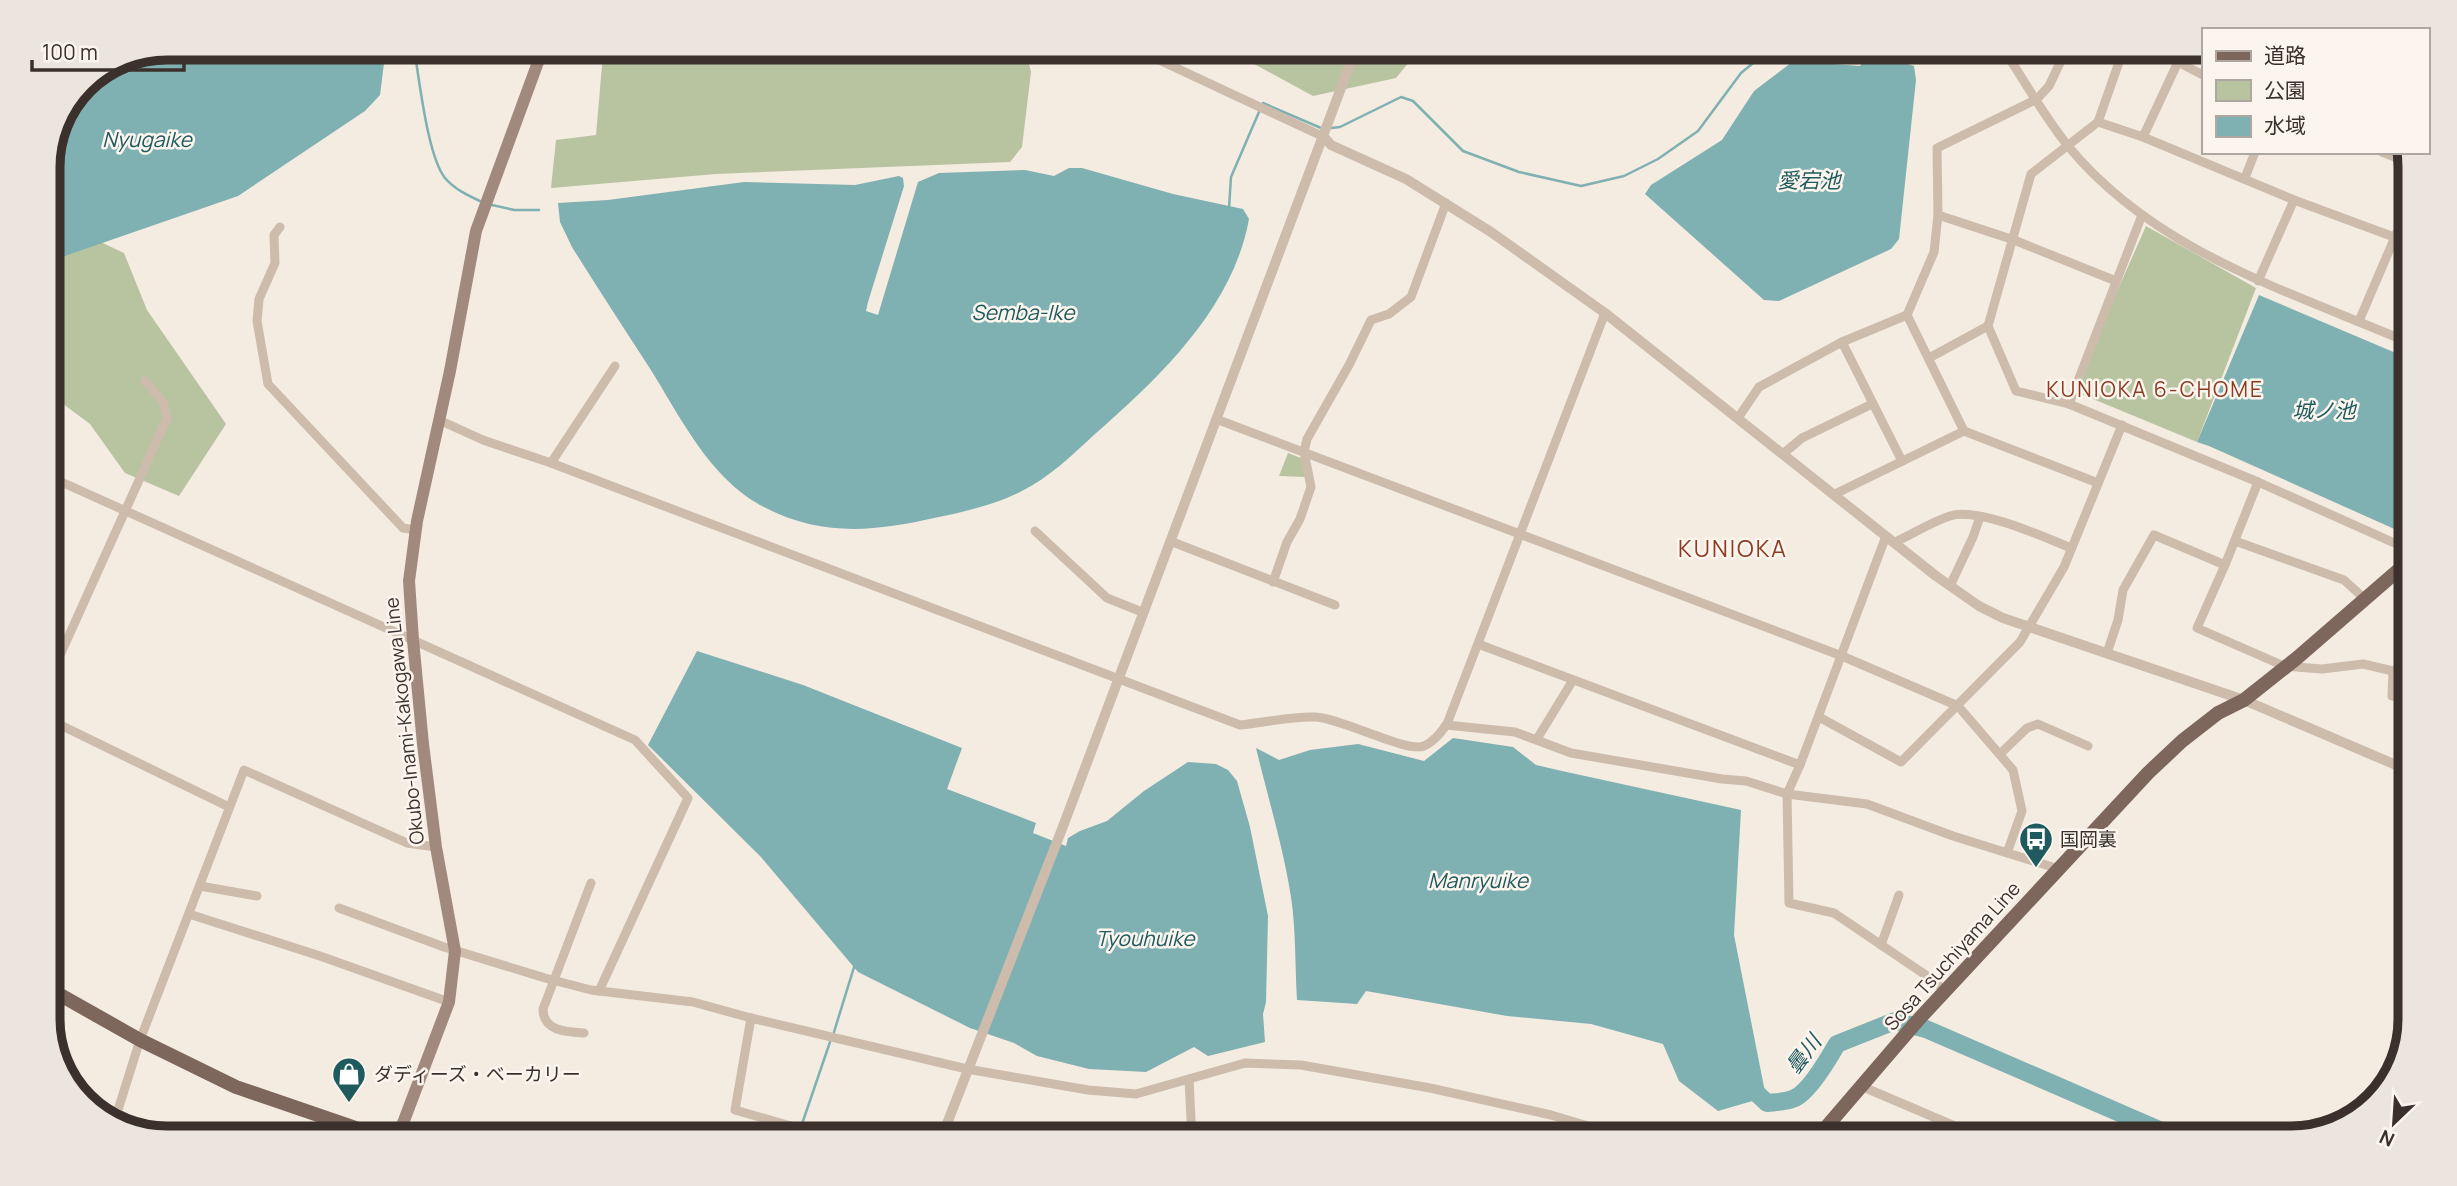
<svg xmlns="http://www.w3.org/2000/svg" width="2457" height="1186" viewBox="0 0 2457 1186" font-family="Manrope,'Noto Sans JP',sans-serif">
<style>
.green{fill:#b8c4a0}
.water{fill:#7fb0b2}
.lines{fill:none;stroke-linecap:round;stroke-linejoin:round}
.stream{stroke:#7fb0b2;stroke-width:2.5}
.river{stroke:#7fb0b2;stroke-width:18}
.minor{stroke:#cdbbac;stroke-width:9}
.tertiary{stroke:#cdbbac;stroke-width:10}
.secondary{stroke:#a18a7d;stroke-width:12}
.primary{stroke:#7d675c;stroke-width:14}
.labels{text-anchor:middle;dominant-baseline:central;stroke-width:5;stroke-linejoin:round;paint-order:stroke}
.street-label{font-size:19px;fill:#3b302b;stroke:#fbf5ee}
.poi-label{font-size:19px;fill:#3b302b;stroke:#fbf5ee;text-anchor:start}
.water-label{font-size:21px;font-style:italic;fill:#1f5a5e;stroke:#fbf5ee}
.neighbourhood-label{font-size:21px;letter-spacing:2px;fill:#8c3b22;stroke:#fbf5ee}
.quarter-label{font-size:23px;letter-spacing:2px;fill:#8c3b22;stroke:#fbf5ee}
.rim{fill:none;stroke:#3b302b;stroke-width:9}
</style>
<rect width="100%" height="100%" fill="#f4ebe1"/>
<g class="green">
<path d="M 1418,51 L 1396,78 L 1313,96 L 1234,53 Z"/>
<path d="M 1026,52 L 1031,72 L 1022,147 L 1010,162 L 716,174 L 551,188 L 556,140 L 596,135 L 603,54 L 948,53 L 948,61 L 983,64 L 985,53 Z"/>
<path d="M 2146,226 L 2256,288 L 2197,442 L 2081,394 L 2077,382 Z"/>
<path d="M 92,238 L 124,253 L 147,310 L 226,424 L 179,496 L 125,473 L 90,424 L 47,392 L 47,248 Z"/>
<path d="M 1288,453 L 1301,458 L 1305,477 L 1279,476 Z"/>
</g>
<g class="water">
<path d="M 1870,53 L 1914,66 L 1916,80 L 1899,239 L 1891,249 L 1779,301 L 1764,300 L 1645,194 L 1651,185 L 1722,140 L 1754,91 L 1791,63 L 1807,62 L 1860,66 Z"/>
<path d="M 385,55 L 380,95 L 365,111 L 238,196 L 56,259 L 47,264 L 47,159 L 82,82 L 121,56 Z"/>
<path d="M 1069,168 L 1082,168 L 1173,194 L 1243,209 L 1249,219 C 1233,308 1160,377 1095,434 C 1072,455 1049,478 1020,492 C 993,505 964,512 934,518 C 872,532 819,537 760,505 C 708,476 680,416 649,367 C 623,327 597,287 572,247 L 560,222 L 558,203 L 608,200 L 744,182 L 855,185 L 899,176 L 903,178 L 904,186 L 868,302 L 866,311 L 878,315 L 918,182 L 939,173 L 1025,170 L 1054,176 Z"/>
<path d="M 2259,295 L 2410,359 L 2410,536 L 2209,446 L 2197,442 Z"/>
<path d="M 697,651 L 803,685 L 962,748 L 947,789 L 1036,823 L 1033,833 L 1066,846 L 1068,838 L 1080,831 L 1107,821 L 1144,791 L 1188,762 L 1216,764 L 1228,770 L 1237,781 L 1250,827 L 1268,916 L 1266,1002 L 1263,1014 L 1265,1042 L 1208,1056 L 1194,1047 L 1146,1072 L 1089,1069 L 1037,1056 L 1014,1043 L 970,1028 L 858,972 L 761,857 L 648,745 Z"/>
<path d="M 1453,738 L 1513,747 L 1536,765 L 1562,771 L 1741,810 L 1734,935 L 1766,1097 L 1718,1111 L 1679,1081 L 1663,1044 L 1591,1024 L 1507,1016 L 1366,991 L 1357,1004 L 1297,1000 C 1295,966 1296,930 1291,897 C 1283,846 1268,798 1256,748 L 1279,760 L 1310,750 L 1358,744 L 1424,761 Z"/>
</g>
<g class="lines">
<g class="stream">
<path d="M 415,55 C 420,84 428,157 445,178 C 454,189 469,196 482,202"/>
<path d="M 1263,103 L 1321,128"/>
<path d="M 1331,128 L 1340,127 L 1401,97 L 1413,101 L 1463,151 L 1519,172 L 1581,186 L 1624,176 L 1658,159 L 1698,131 L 1741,73 L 1758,59 L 1794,49"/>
<path d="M 492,205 L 514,210 L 539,210"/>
<path d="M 1229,208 L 1231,177 L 1259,112"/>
<path d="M 834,1032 L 855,964"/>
<path d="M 802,1124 L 830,1042"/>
</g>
<path class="river" d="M 1746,1083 L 1767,1103 C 1776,1102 1787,1102 1795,1098 C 1810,1091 1829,1058 1837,1044 L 1895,1021 L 1926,1029 L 2180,1139"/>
<g class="minor">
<path d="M 2003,48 C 2024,81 2044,116 2068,146 C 2155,252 2289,291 2410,343"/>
<path d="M 1142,52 L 1324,137"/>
<path d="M 2098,122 L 2143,137 L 2294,200 L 2394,237"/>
<path d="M 2143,137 L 2178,62 L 2203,75"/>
<path d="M 2382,152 L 2410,163"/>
<path d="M 2245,178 L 2255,152"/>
<path d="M 1938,215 L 2014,240 L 2116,281"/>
<path d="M 2142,215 L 2069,404 L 2258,482 L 2410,550"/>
<path d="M 280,227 L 274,235 L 275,263 L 259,299 L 257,321 L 268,384 L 403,528 L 416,530"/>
<path d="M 2258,281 L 2294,200"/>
<path d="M 1907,315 L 1964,431 L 2098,483"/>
<path d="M 2359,321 L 2410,202"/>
<path d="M 1842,342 L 1902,461"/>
<path d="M 1929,358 L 1988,326"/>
<path d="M 2069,404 L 2016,391 L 1988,326 L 2031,174 L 2098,122 L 2124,48"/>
<path d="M 1738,418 L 1759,387 L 1842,342 L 1907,315 L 1934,252 L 1938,215 L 1937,148 L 2037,99 L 2049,86 L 2067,48"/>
<path d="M 1216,419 L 1842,656 L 1958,706 L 2013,770 L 2022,811 L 2007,853"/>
<path d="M 439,420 L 483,440 L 551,463 L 1240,725 C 1264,723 1291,716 1315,717 C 1342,718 1406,753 1424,746 C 1434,742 1441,732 1447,724 L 1605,313"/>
<path d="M 1784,453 L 1802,438 L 1872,404"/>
<path d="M 551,463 L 615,366"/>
<path d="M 48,476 L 635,740 L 688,798 L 599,991"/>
<path d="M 2258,482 L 2225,565 L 2197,628 L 2284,666 L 2322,669 L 2363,664 L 2393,671 L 2410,662"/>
<path d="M 1835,494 L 1964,431"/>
<path d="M 1035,531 L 1107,598 L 1142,612"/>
<path d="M 1886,536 L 1800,765 L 1787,794 L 1789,903 L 1834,913 L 1933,980 L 1945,991"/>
<path d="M 1170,541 L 1335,605"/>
<path d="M 2235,541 L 2344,580 L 2366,600"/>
<path d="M 1895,542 C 1913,534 1931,522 1950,516 C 1978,507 2044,537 2071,548"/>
<path d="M 1273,582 L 1287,542 L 1300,519 L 1311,487 L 1304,452 L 1307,439 L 1349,365 L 1371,320 L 1389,314 L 1411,297 L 1446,203"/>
<path d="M 1950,586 L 1973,537 L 1980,517"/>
<path d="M 1478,644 L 1800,765"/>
<path d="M 2107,653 L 2118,620 L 2123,590 L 2154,535 L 2225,565"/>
<path d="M 2393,671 L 2392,696 L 2410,699"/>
<path d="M 48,682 L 167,418 L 163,402 L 145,381"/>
<path d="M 1819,717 L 1901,762 L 2020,642 L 2064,567 L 2122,425"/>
<path d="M 48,719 L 229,807"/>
<path d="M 1446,725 L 1515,732 L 1571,753 L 1722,779 L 1746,781 L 1787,794 L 1867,804 L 1953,836 L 2059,869"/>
<path d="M 1537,739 L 1573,680"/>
<path d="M 2000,754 L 2027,728 L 2038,724 L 2088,746"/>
<path d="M 200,886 L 257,896"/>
<path d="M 339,908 L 444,947 L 545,978 L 591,990 L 693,1002 L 751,1018 L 967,1069 L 1088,1090 L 1136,1094 L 1245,1063 L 1301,1065 L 1430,1088 L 1551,1115 L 1632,1139"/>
<path d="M 189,914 L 320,956 L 449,1002"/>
<path d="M 1881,945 L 1899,895"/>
<path d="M 751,1018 L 735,1110 L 808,1131"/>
<path d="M 584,1033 C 566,1032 543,1031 543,1009 L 591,883"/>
<path d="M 1189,1079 L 1192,1139"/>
<path d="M 1861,1086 L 1985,1139"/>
<path d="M 71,1089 L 167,1139"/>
<path d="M 117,1113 L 140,1040 L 244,770 L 407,843 L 436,847"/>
</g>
<g class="tertiary">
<path d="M 1943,50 L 1950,49"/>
<path d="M 1324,137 L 1331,145 L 1406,179 L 1491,232 L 1605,313 L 1936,576 L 1979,606 L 2003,618 L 2244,700 L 2410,771"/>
<path d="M 941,1139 L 1062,829 L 1355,51"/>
</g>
<path class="secondary" d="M 397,1139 L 449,1002 L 455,951 L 436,847 L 423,744 L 413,640 L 409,581 L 417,521 L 450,371 L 476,231 L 541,54"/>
<g class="primary">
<path d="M 48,988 L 140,1040 L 236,1087 L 388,1139"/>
<path d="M 1816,1139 L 1919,1019 L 2148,773 L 2182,741 L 2218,713 L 2244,700 L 2297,658 L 2410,560"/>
</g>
</g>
<defs>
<g id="bus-pin" transform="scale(1.75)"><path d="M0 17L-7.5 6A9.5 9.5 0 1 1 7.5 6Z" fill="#1f5a5e" stroke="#fbf5ee"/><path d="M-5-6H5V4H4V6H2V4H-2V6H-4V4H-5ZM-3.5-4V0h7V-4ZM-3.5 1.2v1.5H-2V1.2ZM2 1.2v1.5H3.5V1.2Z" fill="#fff"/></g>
<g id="shop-pin" transform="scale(1.75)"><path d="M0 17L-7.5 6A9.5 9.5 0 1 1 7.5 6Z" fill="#1f5a5e" stroke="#fbf5ee"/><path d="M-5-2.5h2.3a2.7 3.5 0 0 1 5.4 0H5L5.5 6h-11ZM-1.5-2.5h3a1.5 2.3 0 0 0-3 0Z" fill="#fff"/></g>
</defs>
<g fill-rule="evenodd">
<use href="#bus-pin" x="2036" y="839"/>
<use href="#shop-pin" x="349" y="1074"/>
</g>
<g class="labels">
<g class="street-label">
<text transform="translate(404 721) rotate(-96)">Okubo-Inami-Kakogawa Line</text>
<text transform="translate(1952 956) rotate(-48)">Sosa Tsuchiyama Line</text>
</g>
<g class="poi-label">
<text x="2060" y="839">国岡裏</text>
<text x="374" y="1074">ダディーズ・ベーカリー</text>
</g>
<g class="water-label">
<text x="147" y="139">Nyugaike</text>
<text x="1809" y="180">愛宕池</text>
<text x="1023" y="312">Semba-Ike</text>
<text x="2324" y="410">城ノ池</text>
<text x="1478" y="880">Manryuike</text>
<text x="1145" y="938">Tyouhuike</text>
<text transform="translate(1803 1054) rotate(-53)">曇川</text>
</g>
<g class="neighbourhood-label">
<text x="2155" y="389">KUNIOKA 6-CHOME</text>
</g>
<g class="quarter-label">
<text x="1733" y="548">KUNIOKA</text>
</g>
</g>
<path d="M0 0H2457V1186H0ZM167 60H2291A107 107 0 0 1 2398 167V1019A107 107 0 0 1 2291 1126H167A107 107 0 0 1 60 1019V167A107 107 0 0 1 167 60Z" fill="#ece5de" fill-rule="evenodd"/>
<path class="rim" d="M167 60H2291A107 107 0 0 1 2398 167V1019A107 107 0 0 1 2291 1126H167A107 107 0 0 1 60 1019V167A107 107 0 0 1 167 60Z"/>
<rect x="2202" y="28" width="228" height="126" fill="#fbf5ee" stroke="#aea6a0" stroke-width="2"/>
<rect x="2216" y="51" width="35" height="10" fill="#7d675c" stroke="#aea6a0" stroke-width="2"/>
<text x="2264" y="63" font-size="21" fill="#3b302b">道路</text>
<rect x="2216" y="80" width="35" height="21" fill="#b8c4a0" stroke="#aea6a0" stroke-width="2"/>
<text x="2264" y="98" font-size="21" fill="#3b302b">公園</text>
<rect x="2216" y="116" width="35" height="21" fill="#7fb0b2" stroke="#aea6a0" stroke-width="2"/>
<text x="2264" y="133" font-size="21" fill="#3b302b">水域</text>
<g transform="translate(2394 1123) rotate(205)" stroke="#fbf5ee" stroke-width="5" paint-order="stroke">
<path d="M0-5L12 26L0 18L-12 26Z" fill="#3b302b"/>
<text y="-10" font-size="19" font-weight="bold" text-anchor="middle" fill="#3b302b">N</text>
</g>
<path d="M32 60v10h152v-10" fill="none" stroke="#3b302b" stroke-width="3.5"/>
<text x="42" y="60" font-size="21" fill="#3b302b" stroke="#fbf5ee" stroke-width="5" paint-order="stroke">100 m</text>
</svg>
